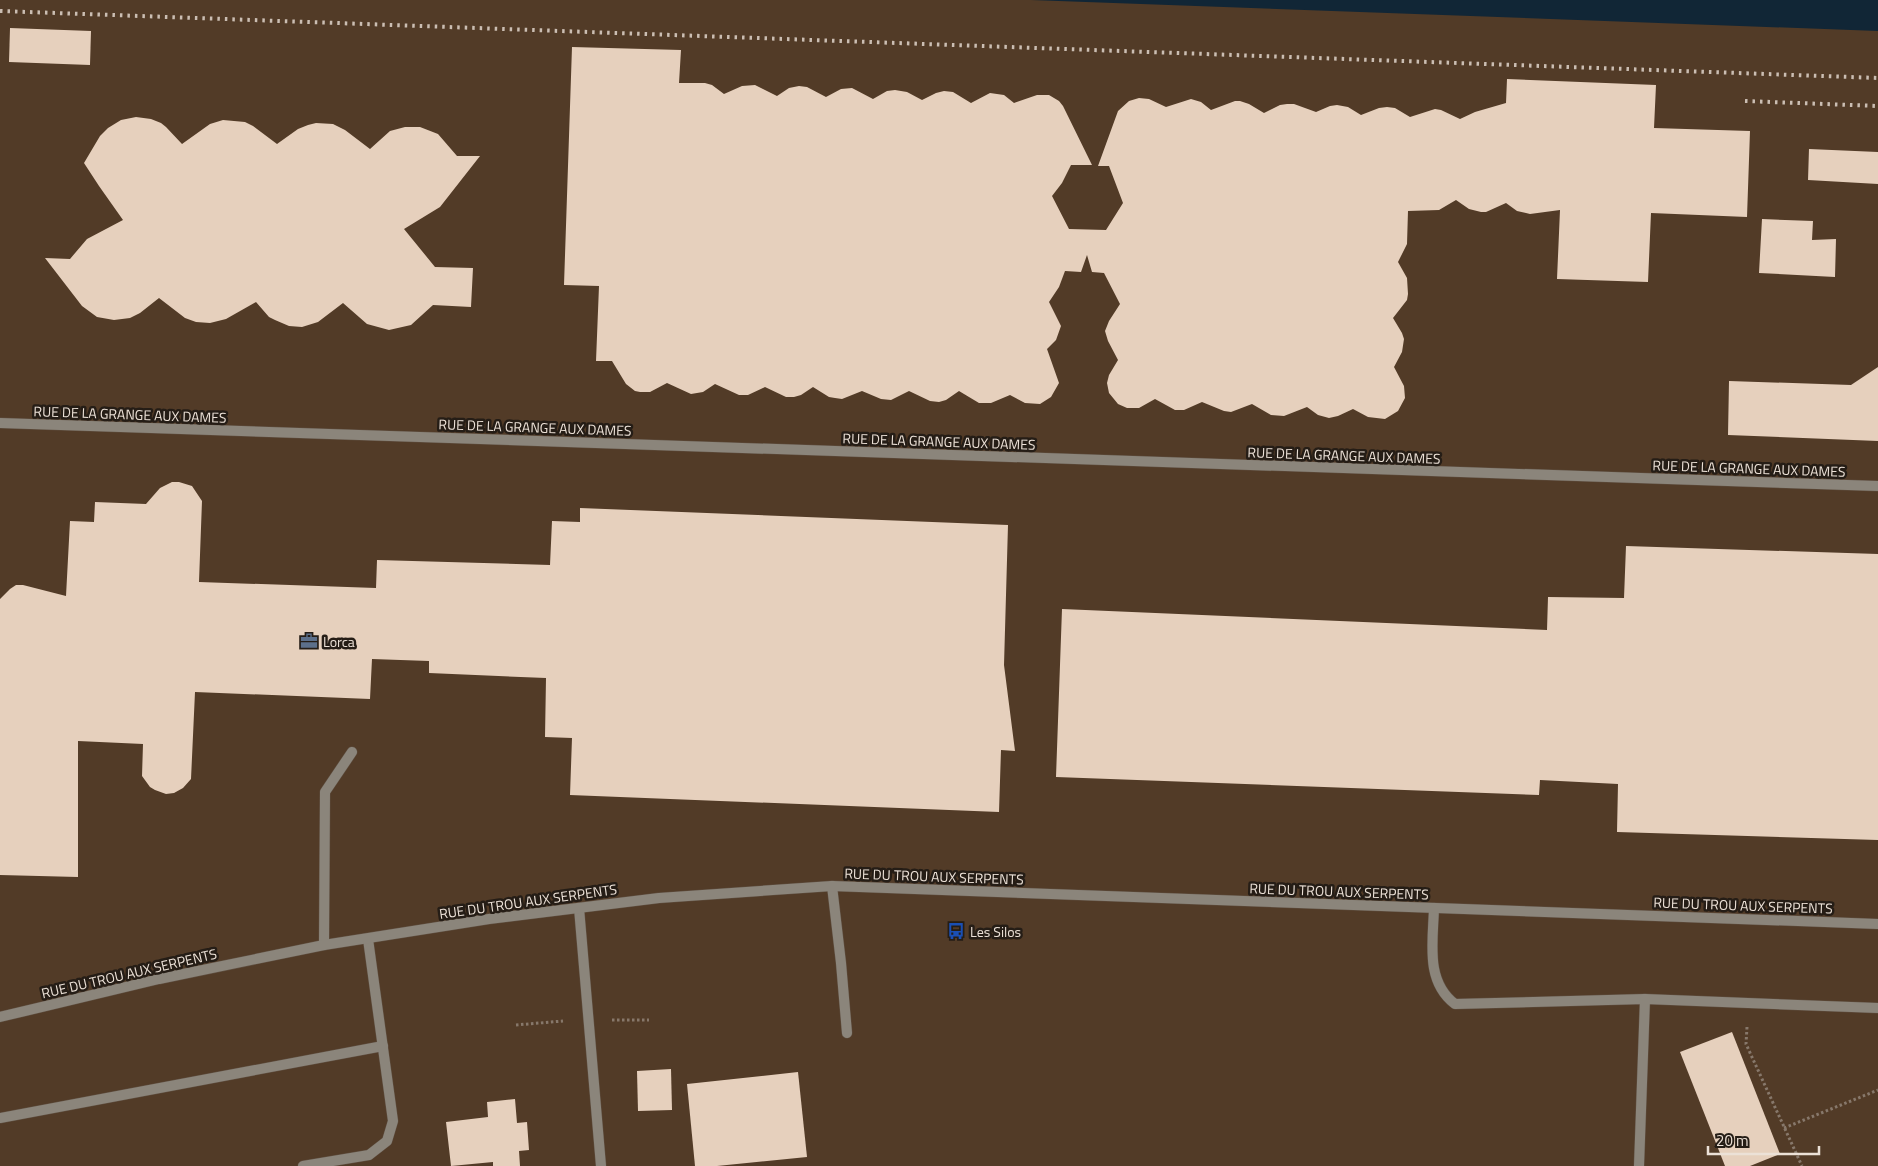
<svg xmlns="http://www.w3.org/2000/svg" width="1878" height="1166" viewBox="0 0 1878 1166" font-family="'Titillium Web',sans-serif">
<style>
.built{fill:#523b27}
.water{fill:#112636}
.building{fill:#e6d0bd}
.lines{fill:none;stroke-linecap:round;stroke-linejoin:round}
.service-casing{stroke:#5f4f41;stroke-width:11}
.minor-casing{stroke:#5f4f41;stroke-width:11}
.tertiary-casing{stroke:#5f4f41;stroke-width:11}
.path{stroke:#87786b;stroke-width:3;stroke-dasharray:2.5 2.5;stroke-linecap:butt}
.service{stroke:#8b857b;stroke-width:10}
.minor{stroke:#8b857b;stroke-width:10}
.tertiary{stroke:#8b857b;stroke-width:10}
.rail{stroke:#cbbeb3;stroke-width:4;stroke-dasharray:2.5 5;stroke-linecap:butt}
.labels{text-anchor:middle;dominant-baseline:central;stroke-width:5;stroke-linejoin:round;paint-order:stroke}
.street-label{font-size:14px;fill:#ece1d7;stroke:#251d16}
.poi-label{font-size:14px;fill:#ece1d7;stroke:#251d16;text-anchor:start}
</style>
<rect width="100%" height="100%" fill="#443324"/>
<rect class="built" x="0" y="0" width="1878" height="1166"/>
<path class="water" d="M 1031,0 L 1878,0 L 1878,31 Z"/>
<g class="building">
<path d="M 10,28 L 91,31 L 90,65 L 9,62 Z"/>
<path d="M 572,47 L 681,50 L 679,83 L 705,83 L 712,85 L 724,94 L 742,86 L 755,85 L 777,96 L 789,88 L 799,86 L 807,87 L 826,97 L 841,89 L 852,88 L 873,99 L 887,91 L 895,90 L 907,92 L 922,100 L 936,93 L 944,91 L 953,92 L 971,103 L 990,93 L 1004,95 L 1014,103 L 1037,95 L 1049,95 L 1059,101 L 1063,106 L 1092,165 L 1071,165 L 1062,183 L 1052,196 L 1069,229 L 1106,230 L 1123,203 L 1109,166 L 1098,166 L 1118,111 L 1129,101 L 1139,98 L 1149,99 L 1166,107 L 1191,99 L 1201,102 L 1211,110 L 1235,101 L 1240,101 L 1249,104 L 1264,113 L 1280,105 L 1287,104 L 1294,104 L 1316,112 L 1330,106 L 1337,105 L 1348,107 L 1361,115 L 1379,108 L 1387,107 L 1395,108 L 1410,117 L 1435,109 L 1441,110 L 1460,119 L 1475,112 L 1506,103 L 1507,79 L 1656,85 L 1654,128 L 1750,131 L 1747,217 L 1651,213 L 1648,282 L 1557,279 L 1560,210 L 1530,214 L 1517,211 L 1506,203 L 1486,212 L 1481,212 L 1469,209 L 1456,200 L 1439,210 L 1408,211 L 1407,244 L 1398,262 L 1407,278 L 1408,294 L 1407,300 L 1393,318 L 1402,333 L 1404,339 L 1402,352 L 1394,367 L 1404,386 L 1405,398 L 1398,411 L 1385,419 L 1368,417 L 1353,409 L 1338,416 L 1329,418 L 1318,415 L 1307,407 L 1284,416 L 1271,415 L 1252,404 L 1231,412 L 1224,411 L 1202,402 L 1184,410 L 1175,410 L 1155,399 L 1139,408 L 1127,408 L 1118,404 L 1109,393 L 1107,383 L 1109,375 L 1118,360 L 1108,341 L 1105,331 L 1109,321 L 1120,304 L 1104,273 L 1092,272 L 1087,255 L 1081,272 L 1065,271 L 1059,287 L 1049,302 L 1061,326 L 1056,340 L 1047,349 L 1059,383 L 1051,397 L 1040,404 L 1025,403 L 1010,395 L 991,403 L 979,403 L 959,391 L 946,400 L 939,402 L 930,401 L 909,391 L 891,400 L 881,399 L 862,391 L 842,399 L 835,398 L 829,397 L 813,387 L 801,395 L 794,397 L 786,397 L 765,387 L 748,395 L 739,395 L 715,384 L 703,392 L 691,394 L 667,383 L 650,392 L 640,392 L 635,391 L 626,384 L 612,361 L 596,361 L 599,286 L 564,285 Z"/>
<path d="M 136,117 L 151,119 L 161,123 L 166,127 L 182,144 L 210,124 L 223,120 L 245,122 L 253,126 L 277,144 L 298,129 L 308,125 L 316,123 L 333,124 L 345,130 L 370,149 L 390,131 L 405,127 L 420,127 L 438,134 L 457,156 L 480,156 L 440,207 L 404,229 L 435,267 L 473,268 L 471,307 L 433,305 L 411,325 L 389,330 L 367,324 L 343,303 L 318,322 L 302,327 L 289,326 L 275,320 L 269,317 L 256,302 L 226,319 L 210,323 L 196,322 L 185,318 L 159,298 L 140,313 L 130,318 L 114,320 L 97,317 L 82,306 L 45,258 L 70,259 L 87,239 L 123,220 L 99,186 L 84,163 L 100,136 L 108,128 L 121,120 Z"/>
<path d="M 1809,149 L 1878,152 L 1878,184 L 1808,180 Z"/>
<path d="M 1762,219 L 1813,221 L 1812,240 L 1836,239 L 1835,277 L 1759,273 Z"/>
<path d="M 1878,367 L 1878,441 L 1728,435 L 1729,381 L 1851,385 Z"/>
<path d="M 172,482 L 179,482 L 192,486 L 202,501 L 199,582 L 376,588 L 377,560 L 550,565 L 552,521 L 580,522 L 580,508 L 1008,525 L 1004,665 L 1015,751 L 1001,750 L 999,812 L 570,795 L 572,738 L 545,737 L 546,678 L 429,673 L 429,661 L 372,659 L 370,699 L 195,692 L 191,779 L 183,788 L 174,793 L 166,794 L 155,790 L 150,787 L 142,776 L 143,744 L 78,741 L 78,877 L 0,875 L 0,599 L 10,589 L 16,585 L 23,585 L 66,596 L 70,521 L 94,522 L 95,502 L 146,504 L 160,488 Z"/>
<path d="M 1626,546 L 1878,554 L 1878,840 L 1617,832 L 1618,784 L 1540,780 L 1539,795 L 1056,777 L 1062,609 L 1547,630 L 1548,597 L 1624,598 Z"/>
<path d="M 1732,1032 L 1780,1154 L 1750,1166 L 1725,1166 L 1680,1052 Z"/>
<path d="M 671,1069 L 672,1110 L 638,1111 L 637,1071 Z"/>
<path d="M 798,1072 L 807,1157 L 717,1166 L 695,1166 L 687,1084 Z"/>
<path d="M 515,1099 L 517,1123 L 527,1122 L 529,1150 L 519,1151 L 520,1166 L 493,1166 L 493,1162 L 451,1166 L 446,1122 L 488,1117 L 487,1102 Z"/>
</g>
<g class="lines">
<g class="service-casing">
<g id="service">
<path d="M 832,886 L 841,963 L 847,1033"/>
<path d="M 579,908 L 601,1166"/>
<path d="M 1434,908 C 1433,942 1425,981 1455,1004 L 1645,999 L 1878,1008"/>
<path d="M 324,945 L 325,792 L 352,752"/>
<path d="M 0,1118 L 383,1046"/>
<path d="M 303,1166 L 369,1155 L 387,1141 L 393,1121 L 368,939"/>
<path d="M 1639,1166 L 1645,999"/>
</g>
</g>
<g class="minor-casing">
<path id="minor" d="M 0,423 L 1878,486"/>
</g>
<g class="tertiary-casing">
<path id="tertiary" d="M 0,1017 L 159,979 L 324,945 L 489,919 L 659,898 L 832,886 L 1878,924"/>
</g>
<g class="path">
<path d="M 612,1020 L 649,1020"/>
<path d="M 516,1025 L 563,1021"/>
<path d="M 1747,1027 L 1746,1044 L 1802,1166"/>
<path d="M 1784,1128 L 1878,1090"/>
</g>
<use href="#service" class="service"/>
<use href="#minor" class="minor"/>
<use href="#tertiary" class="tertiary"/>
<g class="rail">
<path d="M 0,11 L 1878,78"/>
<path d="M 1745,101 L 1878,106"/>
</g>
</g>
<defs>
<g id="office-bare" transform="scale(1.35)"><path d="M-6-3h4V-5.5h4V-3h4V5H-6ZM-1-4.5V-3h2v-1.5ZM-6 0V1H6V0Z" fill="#5c6f8a" stroke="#251d16" stroke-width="2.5" paint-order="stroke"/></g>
<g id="bus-bare" transform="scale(1.35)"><path d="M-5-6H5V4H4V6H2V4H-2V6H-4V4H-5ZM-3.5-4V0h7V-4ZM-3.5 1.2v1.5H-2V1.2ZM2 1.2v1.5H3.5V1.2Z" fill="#1a4fb4" stroke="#251d16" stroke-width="2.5" paint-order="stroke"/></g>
</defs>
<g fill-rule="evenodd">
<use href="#office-bare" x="309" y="641"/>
<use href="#bus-bare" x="956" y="931"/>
</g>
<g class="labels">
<g class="street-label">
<text transform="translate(130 414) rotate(2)">RUE DE LA GRANGE AUX DAMES</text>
<text transform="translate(535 427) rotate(2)">RUE DE LA GRANGE AUX DAMES</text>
<text transform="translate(939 441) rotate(2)">RUE DE LA GRANGE AUX DAMES</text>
<text transform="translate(1344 455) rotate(2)">RUE DE LA GRANGE AUX DAMES</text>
<text transform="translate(1749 468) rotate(2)">RUE DE LA GRANGE AUX DAMES</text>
<text transform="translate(934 876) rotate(2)">RUE DU TROU AUX SERPENTS</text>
<text transform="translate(1339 891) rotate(2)">RUE DU TROU AUX SERPENTS</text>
<text transform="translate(528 901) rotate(-8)">RUE DU TROU AUX SERPENTS</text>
<text transform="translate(1743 905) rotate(2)">RUE DU TROU AUX SERPENTS</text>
<text transform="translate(129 973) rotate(-13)">RUE DU TROU AUX SERPENTS</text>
</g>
<g class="poi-label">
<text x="323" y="641">Lorca</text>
<text x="970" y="931">Les Silos</text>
</g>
</g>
<path d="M1708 1146v8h111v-8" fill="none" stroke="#ece1d7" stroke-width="2.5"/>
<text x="1716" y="1146" font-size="15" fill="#ece1d7" stroke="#251d16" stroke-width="4" paint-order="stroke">20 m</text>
</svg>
